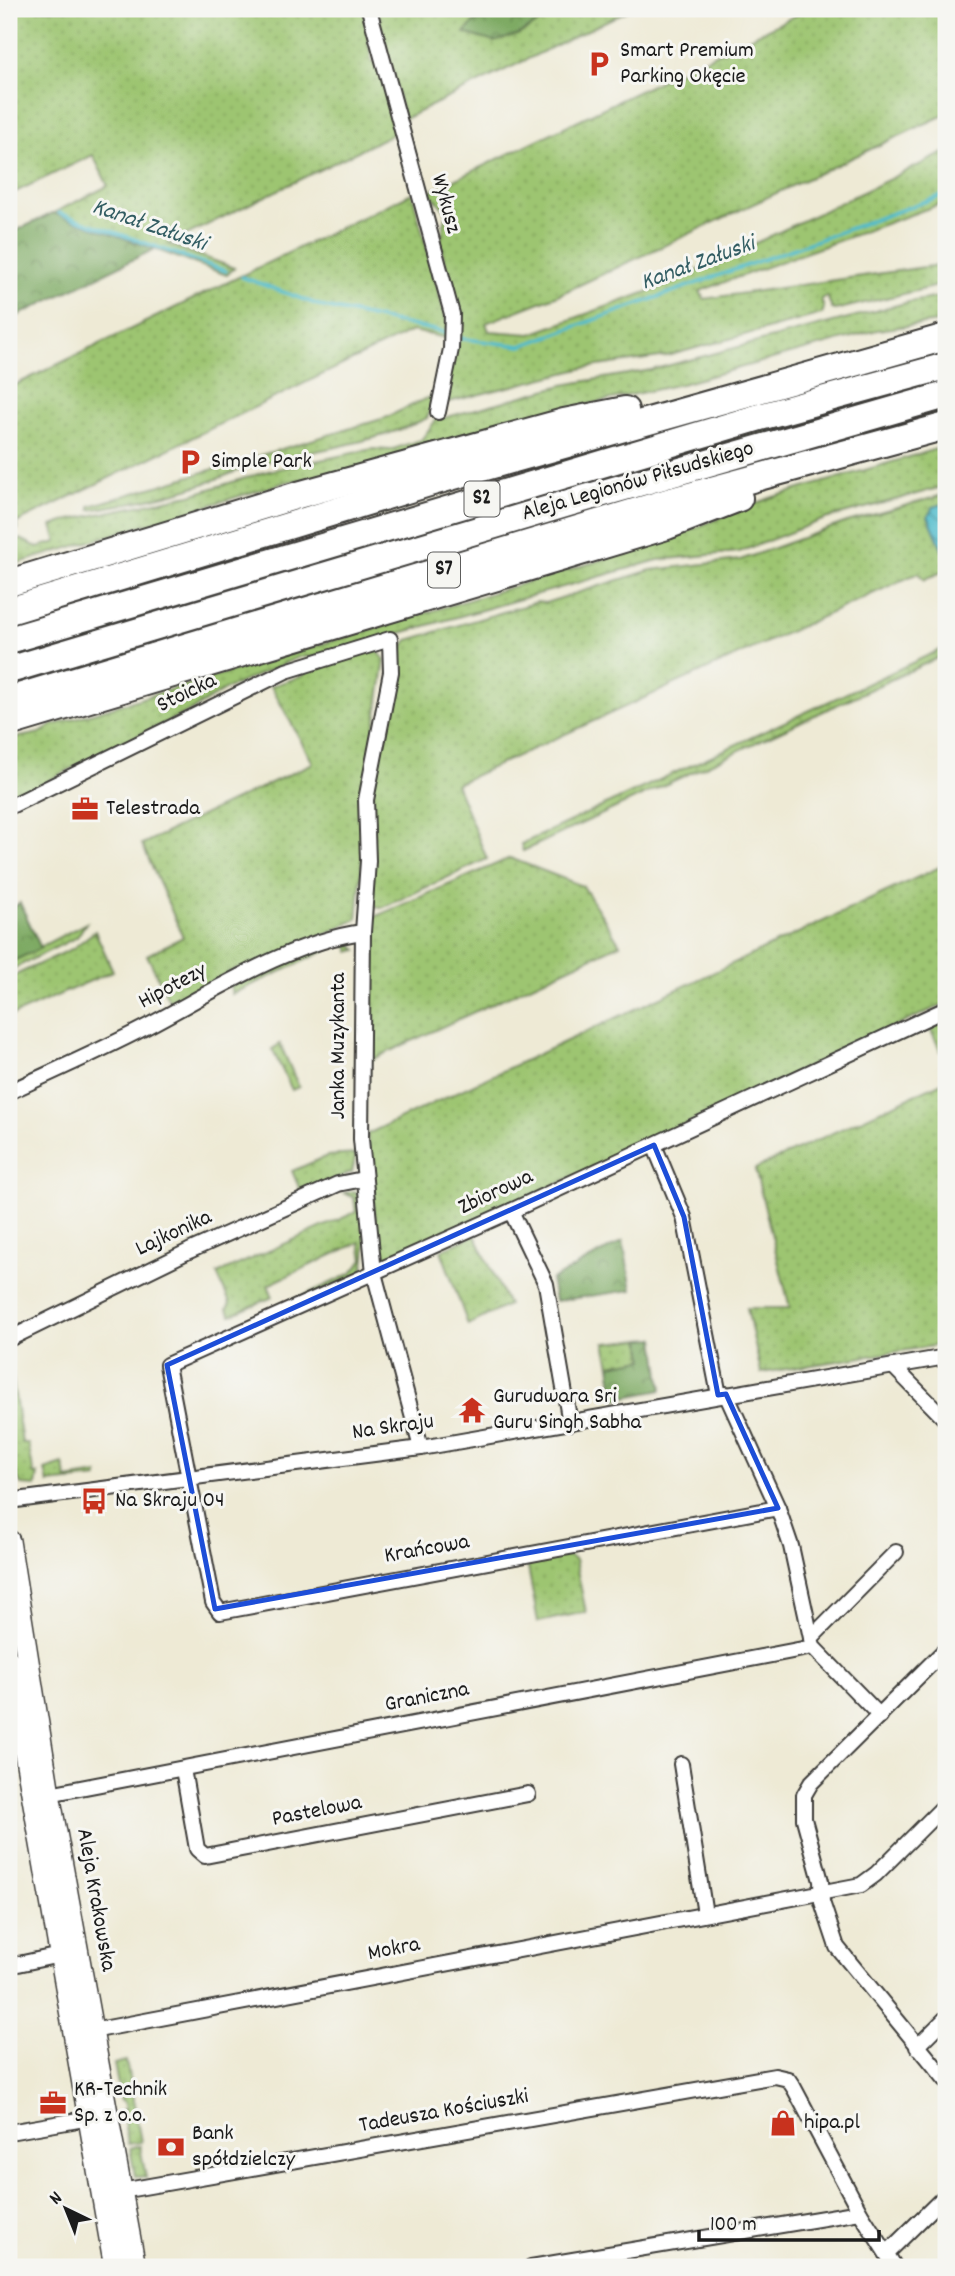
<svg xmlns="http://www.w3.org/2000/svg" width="955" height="2276" viewBox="0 0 955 2276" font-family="Dekko,sans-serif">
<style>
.grass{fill:url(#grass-dots);stroke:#5c7046;stroke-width:2}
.forest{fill:url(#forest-crowns);stroke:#4d6340;stroke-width:2}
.water{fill:url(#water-waves);stroke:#366c74;stroke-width:2}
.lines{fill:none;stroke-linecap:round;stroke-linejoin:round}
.stream{stroke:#50bccc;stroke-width:3.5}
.minor-casing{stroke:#3c3b38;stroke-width:18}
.secondary-casing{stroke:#3c3b38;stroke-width:24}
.motorway-casing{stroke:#3c3b38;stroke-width:30}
.minor{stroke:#fff;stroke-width:14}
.secondary{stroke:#fff;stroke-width:21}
.motorway{stroke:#fff;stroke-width:26}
.marked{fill:none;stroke:#1d4ed8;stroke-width:5;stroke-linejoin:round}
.labels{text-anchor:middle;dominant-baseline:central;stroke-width:6;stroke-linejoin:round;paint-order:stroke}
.shield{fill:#f6f6f2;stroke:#5d5d5c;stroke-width:2}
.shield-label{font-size:21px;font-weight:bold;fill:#1c1c1c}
.poi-label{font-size:23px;fill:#1c1c1c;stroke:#f6f6f2;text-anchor:start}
.street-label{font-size:23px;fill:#1c1c1c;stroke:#f6f6f2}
.water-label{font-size:24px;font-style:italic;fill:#315c62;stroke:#f6f6f2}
</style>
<defs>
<pattern id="grass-dots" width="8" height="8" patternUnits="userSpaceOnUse" patternTransform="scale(1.75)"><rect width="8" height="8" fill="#9dc571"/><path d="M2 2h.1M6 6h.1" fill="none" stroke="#87a961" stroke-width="1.8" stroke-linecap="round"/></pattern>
<pattern id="forest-crowns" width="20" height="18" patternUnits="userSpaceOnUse" patternTransform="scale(1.75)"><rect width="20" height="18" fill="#7eaa63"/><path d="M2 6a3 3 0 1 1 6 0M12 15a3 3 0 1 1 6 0" fill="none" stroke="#668a51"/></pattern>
<pattern id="water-waves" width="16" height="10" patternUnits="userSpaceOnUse" patternTransform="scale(1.75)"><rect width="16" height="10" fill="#50bccc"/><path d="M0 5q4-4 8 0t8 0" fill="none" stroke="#4298a5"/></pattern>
</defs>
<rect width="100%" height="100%" fill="#f6f6f2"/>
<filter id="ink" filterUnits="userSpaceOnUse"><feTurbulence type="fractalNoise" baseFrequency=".0143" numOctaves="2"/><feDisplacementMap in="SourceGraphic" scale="14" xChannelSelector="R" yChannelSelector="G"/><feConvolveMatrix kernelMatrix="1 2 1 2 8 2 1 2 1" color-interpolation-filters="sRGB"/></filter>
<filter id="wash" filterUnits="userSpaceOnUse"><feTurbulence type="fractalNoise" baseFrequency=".00686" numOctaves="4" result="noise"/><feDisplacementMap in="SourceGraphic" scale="28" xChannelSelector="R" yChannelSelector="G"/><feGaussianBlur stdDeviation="1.57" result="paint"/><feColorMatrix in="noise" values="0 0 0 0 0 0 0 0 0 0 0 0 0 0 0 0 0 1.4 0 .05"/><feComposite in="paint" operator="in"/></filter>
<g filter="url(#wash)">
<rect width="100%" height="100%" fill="#eeead5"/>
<g class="grass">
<path d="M 9,9 L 363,9 L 372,63 L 378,61 L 395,133 L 168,244 L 234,268 L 227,275 L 53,213 L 108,186 L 93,155 L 9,195 Z"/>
<path d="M 377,9 L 494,9 L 481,15 L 561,12 L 565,9 L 631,9 L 404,119 Z"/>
<path d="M 809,9 L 946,9 L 946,114 L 558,295 L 486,323 L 489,331 L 531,334 L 672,283 L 946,152 L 946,202 L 700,291 L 704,299 L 946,264 L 946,284 L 835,310 L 832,309 L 827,296 L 821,299 L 824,308 L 822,314 L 667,356 L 584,368 L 445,403 L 455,299 L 440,243 L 447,212 L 429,192 Z"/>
<path d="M 412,193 L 445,316 L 450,326 L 447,338 L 412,331 L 16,523 L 18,529 L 9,532 L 9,388 Z"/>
<path d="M 946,296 L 946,321 L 877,330 L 681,384 L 585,405 L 359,470 L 286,482 L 9,566 L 9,543 L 21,539 L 37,547 L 57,542 L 52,526 L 70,520 L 190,495 L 268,471 L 372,449 L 390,450 L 421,440 L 436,420 L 563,385 L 651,370 L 909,302 Z"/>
<path d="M 946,377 L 946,385 L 33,652 L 31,645 L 479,510 Z"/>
<path d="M 438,393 L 427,418 C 375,444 318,449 261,463 C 243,468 224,477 206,483 C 168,496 129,504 90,510 L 90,506 L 385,418 Z"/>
<path d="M 946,410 L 946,417 L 39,682 L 37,676 L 694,480 Z"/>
<path d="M 946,446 L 946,486 L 825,519 L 739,552 L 658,560 L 316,657 L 299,657 L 226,689 L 196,708 L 95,756 L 9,802 L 9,739 L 40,733 L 53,725 L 598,561 L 667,539 L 770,498 Z"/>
<path d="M 946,494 L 946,570 L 924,580 L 918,573 L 456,784 L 487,859 L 382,908 L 372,905 L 372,786 L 399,652 L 408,640 L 537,602 L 545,603 L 651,570 L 740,560 L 847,522 Z"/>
<path d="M 946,647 L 946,654 L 523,851 L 521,844 Z"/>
<path d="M 377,650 L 385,660 L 374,732 L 357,919 L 246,971 L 238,968 L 209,983 L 207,990 L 172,1007 L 147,955 L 183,937 L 142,844 L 313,763 L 271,686 L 303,676 L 313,665 Z"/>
<path d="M 510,858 L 583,886 L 620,944 L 369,1061 L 372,918 Z"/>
<path d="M 946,864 L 946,1003 L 391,1261 L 379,1257 L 367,1134 Z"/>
<path d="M 86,923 L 77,937 L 9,971 L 9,963 Z"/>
<path d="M 95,931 L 113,971 L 9,1017 L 9,978 L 72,949 Z"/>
<path d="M 345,937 L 357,950 L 349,952 L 349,947 L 340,944 L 232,994 L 230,986 L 336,938 Z"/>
<path d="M 946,1017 L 946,1061 L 927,1023 Z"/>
<path d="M 280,1044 L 299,1087 L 292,1090 L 272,1049 Z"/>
<path d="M 946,1080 L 946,1344 L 761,1373 L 747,1308 L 790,1308 L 755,1169 Z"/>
<path d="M 356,1154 L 352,1172 L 301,1192 L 292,1171 L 327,1156 Z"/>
<path d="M 355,1191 C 366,1201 370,1263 360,1274 L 194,1346 L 188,1344 L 200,1344 L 352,1273 L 363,1259 L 360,1242 L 268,1285 L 273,1297 L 231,1315 L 227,1309 L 230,1303 L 217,1274 L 356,1212 L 354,1198 L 344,1193 Z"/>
<path d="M 475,1235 L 508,1305 L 468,1325 L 441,1250 Z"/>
<path d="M 641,1339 L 644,1359 L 610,1365 L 605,1343 Z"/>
<path d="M 9,1356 L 22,1443 L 28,1443 L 34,1475 L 38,1474 L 36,1486 L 21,1485 L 9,1457 Z"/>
<path d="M 63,1464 L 67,1479 L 98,1474 L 98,1478 L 48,1483 L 45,1470 Z"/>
<path d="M 567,1555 L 575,1560 L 586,1612 L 538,1622 L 527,1562 Z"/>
<path d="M 126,2061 L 141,2142 L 128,2144 L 122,2110 L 126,2109 L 124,2101 L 121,2101 L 114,2064 Z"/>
<path d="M 140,2146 L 146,2178 L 135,2176 L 130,2148 Z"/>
</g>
<g class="forest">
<path d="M 494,9 L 565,9 L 517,35 L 494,42 L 464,33 L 481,15 Z"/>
<path d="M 53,213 L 155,249 L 9,320 L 9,234 Z"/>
<path d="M 20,903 L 41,948 L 9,963 L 9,909 Z"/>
<path d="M 623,1241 L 632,1290 L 555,1301 L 551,1280 Z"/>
<path d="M 655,1338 L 662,1390 L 615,1399 L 610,1365 L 644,1359 L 641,1339 Z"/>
</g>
<path class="water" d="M 946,503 L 946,551 L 943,551 L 928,516 L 933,507 Z"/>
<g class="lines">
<g class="stream">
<path d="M 59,213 L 226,271"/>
<path d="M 242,277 L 324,307 L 448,333"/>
<path d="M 458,338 L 521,346 L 946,194"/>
</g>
</g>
</g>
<g filter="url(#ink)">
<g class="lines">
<g class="minor-casing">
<g id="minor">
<path d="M 369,9 L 452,314 L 451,349 L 438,412"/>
<path d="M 9,807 L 286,671 L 390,639 L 391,672 L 366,800 L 368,861 L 363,932 L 361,1139 L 374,1273 L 421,1448"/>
<path d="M 9,1092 C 54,1071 100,1051 144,1028 C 209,994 291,941 363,932"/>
<path d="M 654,1145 L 684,1217 L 719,1395"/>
<path d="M 511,1211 L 546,1284 L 570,1423"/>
<path d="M 9,1339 L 189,1251 L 338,1184 L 363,1179"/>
<path d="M 893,1366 L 946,1420"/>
<path d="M 726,1394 L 778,1508 L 791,1546 L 813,1647 L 880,1716"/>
<path d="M 9,1501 L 421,1448 L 946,1357"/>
<path d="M 778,1508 L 220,1612 L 213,1602 L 167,1365 L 511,1211 L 946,1009"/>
<path d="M 811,1638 L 896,1552"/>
<path d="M 946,1649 L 811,1783 L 804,1795 L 804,1819 L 821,1881 L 822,1902 L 837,1947 L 946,2080"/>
<path d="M 681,1764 L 705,1914"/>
<path d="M 183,1769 L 197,1849 L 205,1856 L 528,1794"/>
<path d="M 49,1794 L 813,1647"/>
<path d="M 9,1966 L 60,1955"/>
<path d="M 92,2031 L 861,1885 L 876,1874 L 946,1804"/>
<path d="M 917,2047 L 946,2018"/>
<path d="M 9,2132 L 90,2118"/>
<path d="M 121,2191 L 775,2076 L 788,2079 L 794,2088 L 860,2212 L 895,2267"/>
<path d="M 887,2253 L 946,2195"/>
<path d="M 531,2267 L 860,2212"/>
</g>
</g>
<g class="secondary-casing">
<g id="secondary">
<path d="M 9,1541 L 49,1794 L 135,2267"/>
<path d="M 9,1661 L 115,2267"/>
</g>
</g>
<g class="motorway-casing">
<g id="motorway">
<path d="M 9,583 L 298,495 L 564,422 L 625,410"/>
<path d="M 9,611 L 429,483 L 946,337"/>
<path d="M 9,640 L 760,417 L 946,366"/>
<path d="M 9,670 L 572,502 L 946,395"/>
<path d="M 9,700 L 671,501 L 946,426"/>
<path d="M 9,723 L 667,526 L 739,498"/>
</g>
</g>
<use href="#minor" class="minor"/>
<use href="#secondary" class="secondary"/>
<use href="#motorway" class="motorway"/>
</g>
</g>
<path class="marked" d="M 654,1145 L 684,1217 L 718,1395 L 726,1394 L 778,1508 L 215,1609 L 167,1365 Z"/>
<defs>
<g id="parking-bare" transform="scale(2.1)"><path d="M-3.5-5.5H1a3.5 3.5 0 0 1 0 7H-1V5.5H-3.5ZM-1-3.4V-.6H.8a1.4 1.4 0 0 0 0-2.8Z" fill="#c8321e" stroke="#f6f6f2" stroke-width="2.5" paint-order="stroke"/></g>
<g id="office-bare" transform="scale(2.1)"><path d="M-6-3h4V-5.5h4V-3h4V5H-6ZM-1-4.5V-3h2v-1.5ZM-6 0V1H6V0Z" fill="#c8321e" stroke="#f6f6f2" stroke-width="2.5" paint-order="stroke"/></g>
<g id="temple-bare" transform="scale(2.1)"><path d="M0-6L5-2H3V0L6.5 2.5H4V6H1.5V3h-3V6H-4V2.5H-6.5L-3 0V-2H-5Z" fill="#c8321e" stroke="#f6f6f2" stroke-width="2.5" paint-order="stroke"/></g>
<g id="bus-bare" transform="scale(2.1)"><path d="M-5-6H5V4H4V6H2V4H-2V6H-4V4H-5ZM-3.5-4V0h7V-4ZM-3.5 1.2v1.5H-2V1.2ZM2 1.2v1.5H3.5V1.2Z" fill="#c8321e" stroke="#f6f6f2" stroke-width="2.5" paint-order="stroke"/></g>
<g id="shop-bare" transform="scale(2.1)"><path d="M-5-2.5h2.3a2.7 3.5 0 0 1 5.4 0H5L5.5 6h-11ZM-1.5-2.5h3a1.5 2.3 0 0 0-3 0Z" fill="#c8321e" stroke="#f6f6f2" stroke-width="2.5" paint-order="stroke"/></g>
<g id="bank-bare" transform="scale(2.1)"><path d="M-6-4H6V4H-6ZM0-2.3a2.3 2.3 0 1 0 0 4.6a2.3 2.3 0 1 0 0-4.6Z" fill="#c8321e" stroke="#f6f6f2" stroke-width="2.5" paint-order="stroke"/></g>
</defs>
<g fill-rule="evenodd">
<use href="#parking-bare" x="599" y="64"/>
<use href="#parking-bare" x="190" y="462"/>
<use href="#office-bare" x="85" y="809"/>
<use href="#temple-bare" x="472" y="1410"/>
<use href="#bus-bare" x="94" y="1501"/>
<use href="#office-bare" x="53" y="2103"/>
<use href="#shop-bare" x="783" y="2123"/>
<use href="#bank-bare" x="171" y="2147"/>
</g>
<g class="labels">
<g class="shield">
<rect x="464.5" y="481.5" width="35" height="35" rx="5"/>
<rect x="428" y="552.5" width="32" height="35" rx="5"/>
</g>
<g class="shield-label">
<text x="482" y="499">S2</text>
<text x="444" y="570">S7</text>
</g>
<g class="poi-label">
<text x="620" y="51">Smart Premium<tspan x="620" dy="26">Parking Okęcie</tspan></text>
<text x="211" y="462">Simple Park</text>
<text x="106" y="809">Telestrada</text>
<text x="493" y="1397">Gurudwara Sri<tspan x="493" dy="26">Guru Singh Sabha</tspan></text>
<text x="115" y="1501">Na Skraju 04</text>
<text x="74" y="2090">KR-Technik<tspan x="74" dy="26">Sp. z o.o.</tspan></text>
<text x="804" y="2123">hipa.pl</text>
<text x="192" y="2134">Bank<tspan x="192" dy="26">spółdzielczy</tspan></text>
</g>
<g class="street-label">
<text transform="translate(445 204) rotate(75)">Wykusz</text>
<text transform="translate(638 482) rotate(-16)">Aleja Legionów Piłsudskiego</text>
<text transform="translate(187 694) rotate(-26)">Stoicka</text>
<text transform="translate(173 987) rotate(-28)">Hipotezy</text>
<text transform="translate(339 1046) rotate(-90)">Janka Muzykanta</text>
<text transform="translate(496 1193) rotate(-25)">Zbiorowa</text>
<text transform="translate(174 1234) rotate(-25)">Lajkonika</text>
<text transform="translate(393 1428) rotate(-8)">Na Skraju</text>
<text transform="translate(427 1550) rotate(-10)">Krańcowa</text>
<text transform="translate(427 1698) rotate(-11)">Graniczna</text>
<text transform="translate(317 1812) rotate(-11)">Pastelowa</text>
<text transform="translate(95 1900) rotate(80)">Aleja Krakowska</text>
<text transform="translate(394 1950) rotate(-11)">Mokra</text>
<text transform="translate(444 2112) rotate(-10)">Tadeusza Kościuszki</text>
</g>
<g class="water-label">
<text transform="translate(149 226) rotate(19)">Kanał Załuski</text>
<text transform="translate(698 264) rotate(-20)">Kanał Załuski</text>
</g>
</g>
<rect width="955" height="2276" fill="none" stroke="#f6f6f2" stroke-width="35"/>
<g transform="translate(66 2209) rotate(317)" stroke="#f6f6f2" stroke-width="5" paint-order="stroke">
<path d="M0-5L12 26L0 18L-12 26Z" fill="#1c1c1c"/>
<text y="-10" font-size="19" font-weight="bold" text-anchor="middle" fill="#1c1c1c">N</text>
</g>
<path d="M699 2230v10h180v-10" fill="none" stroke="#1c1c1c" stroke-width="3.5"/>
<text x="710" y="2230" font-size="21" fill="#1c1c1c" stroke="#f6f6f2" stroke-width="5" paint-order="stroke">100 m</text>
</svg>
